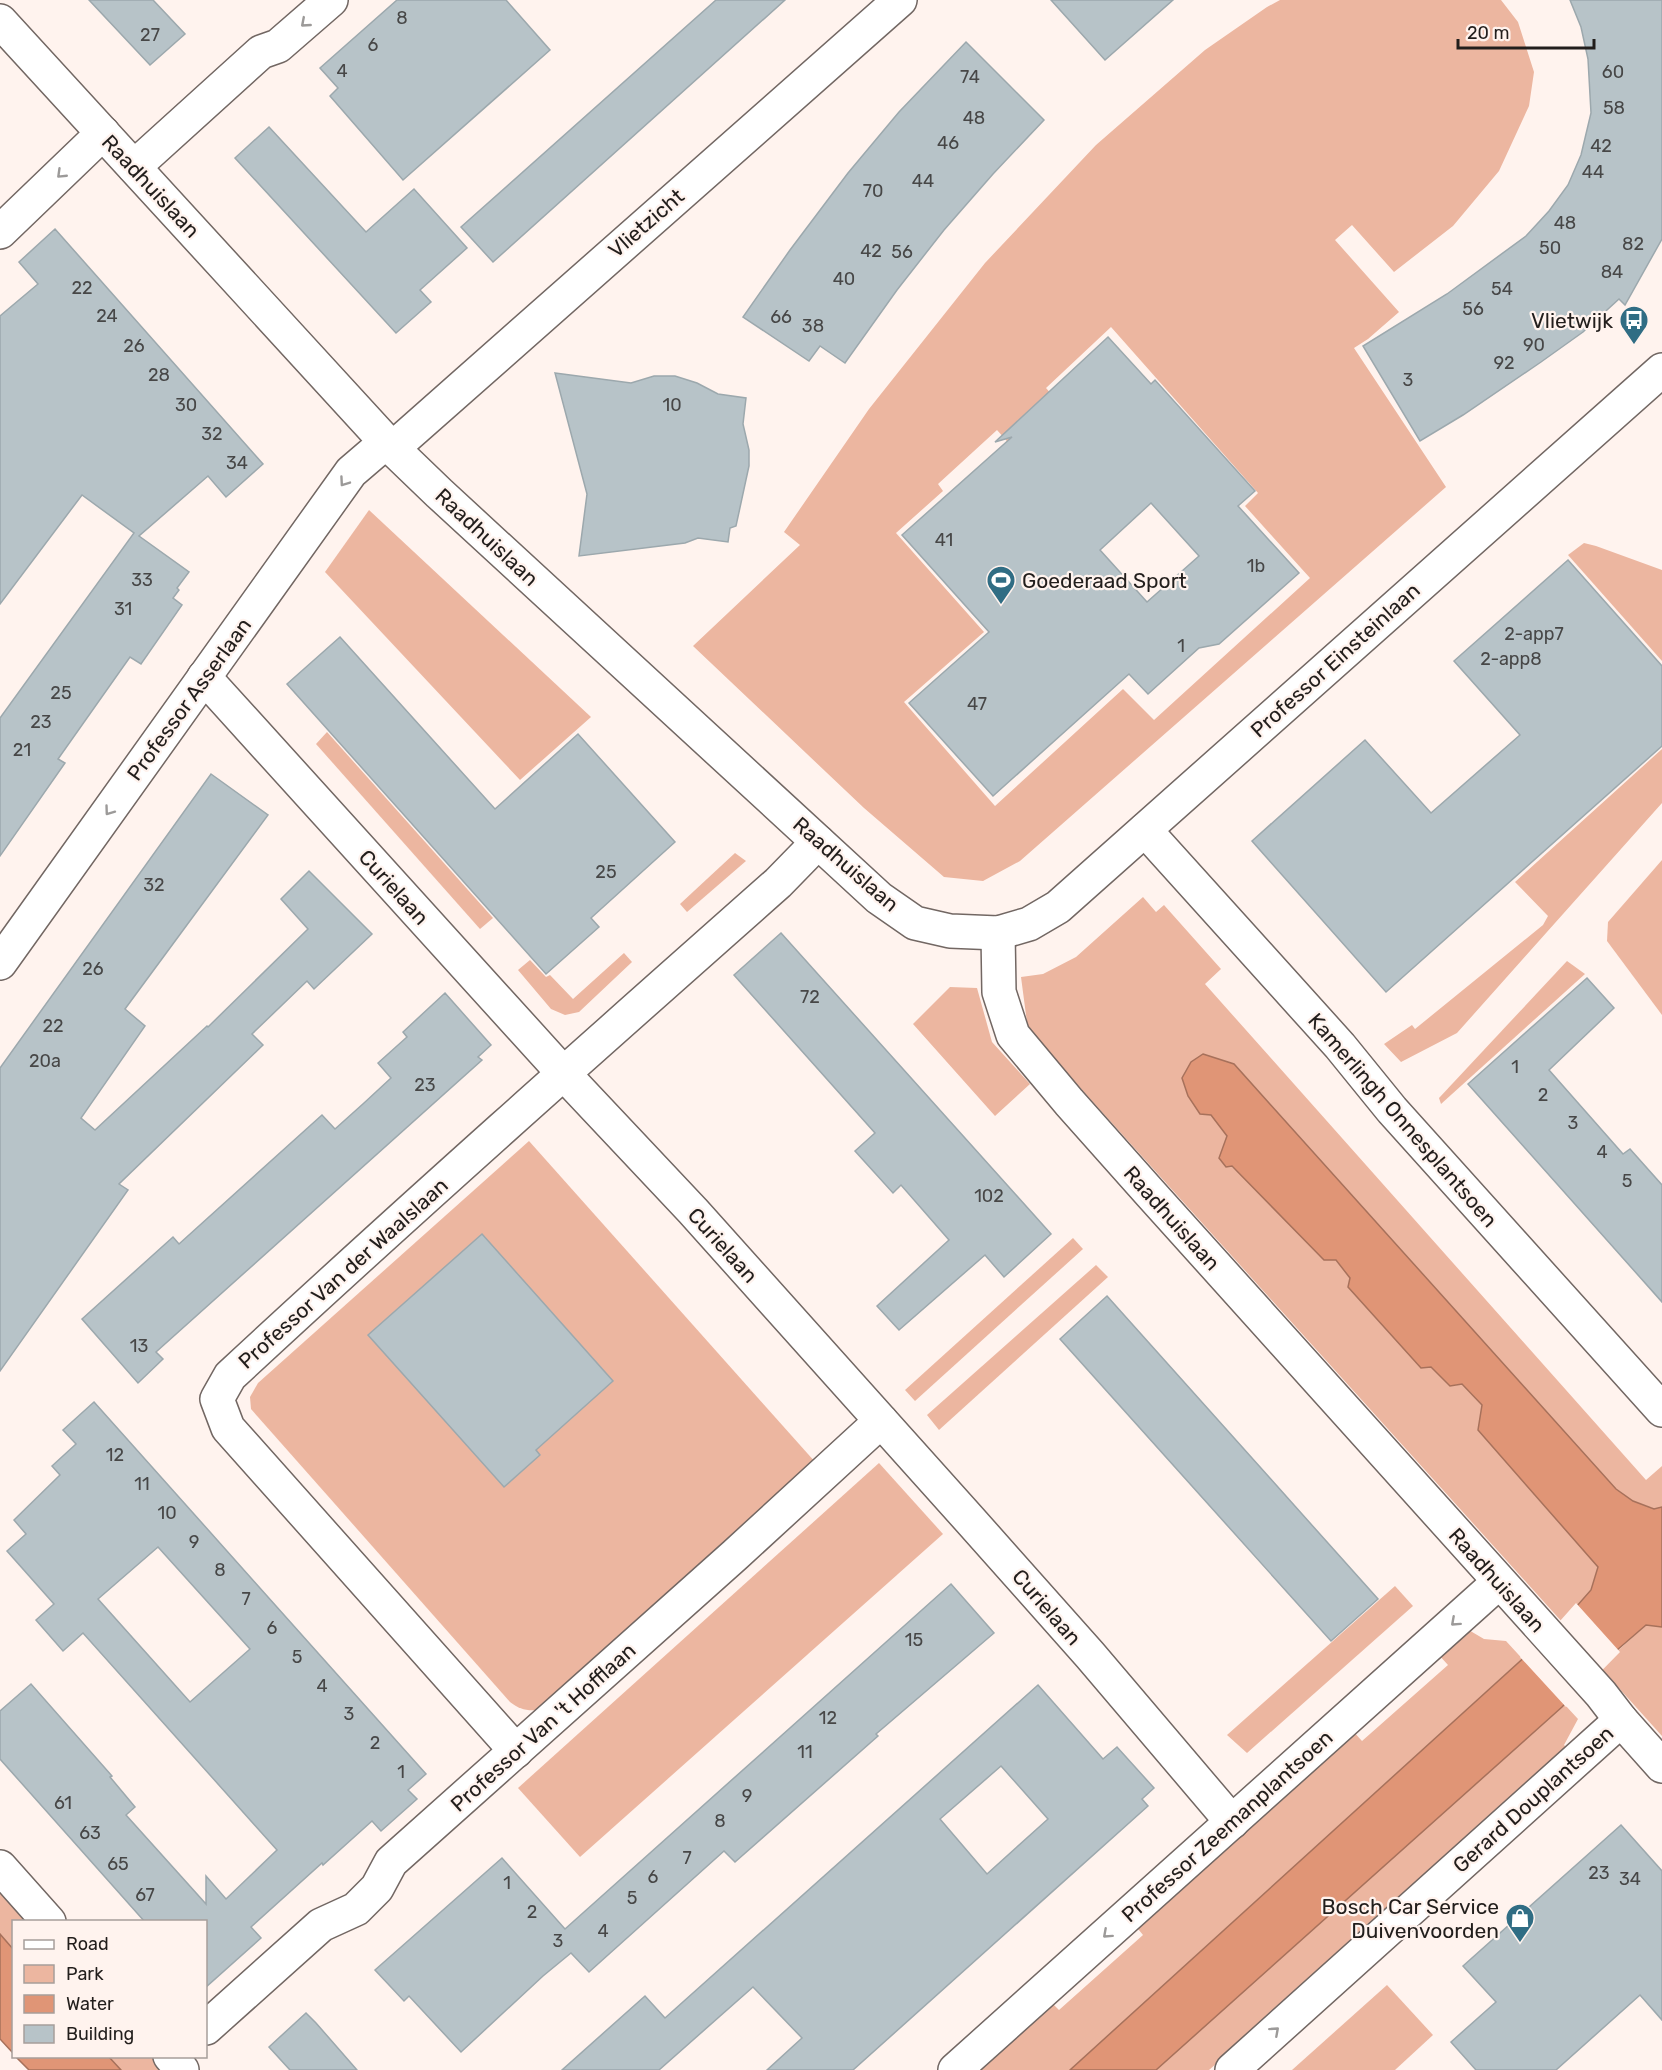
<svg xmlns="http://www.w3.org/2000/svg" width="1662" height="2070" viewBox="0 0 1662 2070" font-family="Rubik,sans-serif">
<style>
.green{fill:#ecb6a0;fill-rule:evenodd}
.water{fill:#e09576;stroke:#a7715b;stroke-width:1.5}
.pier{fill:#fff3ee}
.building{fill:#b7c3c8;stroke:#9ca8ad;stroke-width:1.5;fill-rule:evenodd}
.lines{fill:none;stroke-linecap:round;stroke-linejoin:round}
.street-casing{stroke:#726763;stroke-width:36}
.secondary-casing{stroke:#726763;stroke-width:36}
.street{stroke:#fff;stroke-width:33}
.secondary{stroke:#fff;stroke-width:33}
.oneway{stroke:#9c9a99}
.labels{text-anchor:middle;dominant-baseline:central;stroke-width:4.5;stroke-linejoin:round;paint-order:stroke}
.number-label{font-size:18px;fill:#474747}
.street-label{font-size:21px;fill:#221e1c;stroke:#fff3ee}
.poi-label{font-size:21px;fill:#221e1c;stroke:#fff3ee;text-anchor:end}
</style>
<rect width="100%" height="100%" fill="#fff3ee"/>
<g class="green">
<path d="M 1280,0 L 1501,0 L 1518,22 L 1534,72 L 1529,106 L 1499,171 L 1453,226 L 1394,272 L 1352,225 L 1335,240 L 1399,312 L 1368,339 L 1354,348 L 1446,487 L 1020,861 L 983,881 L 944,877 L 864,808 L 693,646 L 800,545 L 784,532 L 869,409 L 985,263 L 1096,145 L 1205,50 L 1267,7 ZM 1111,327 L 1258,493 L 1245,506 L 1310,578 L 1154,720 L 1123,689 L 995,806 L 904,702 L 984,632 L 896,533 L 943,491 L 938,484 L 997,430 L 1041,479 L 1089,436 L 1046,388 Z"/>
<path d="M 369,510 L 591,717 L 520,780 L 325,572 Z"/>
<path d="M 1584,543 L 1596,546 L 1662,570 L 1662,661 L 1568,555 Z"/>
<path d="M 327,732 L 493,918 L 480,929 L 316,744 Z"/>
<path d="M 1662,749 L 1662,803 L 1457,1033 L 1401,1062 L 1384,1044 L 1412,1025 L 1415,1029 L 1543,925 L 1548,916 L 1515,882 Z"/>
<path d="M 735,853 L 746,861 L 687,912 L 680,904 Z"/>
<path d="M 1662,860 L 1662,1015 L 1607,941 L 1608,922 Z"/>
<path d="M 1143,897 L 1156,912 L 1164,905 L 1221,969 L 1205,984 L 1646,1480 L 1662,1466 L 1662,1507 L 1655,1509 L 1633,1501 L 1616,1489 L 1234,1064 L 1191,1062 L 1182,1078 L 1188,1096 L 1211,1115 L 1227,1136 L 1219,1158 L 1231,1166 L 1335,1259 L 1350,1278 L 1431,1367 L 1450,1386 L 1462,1384 L 1483,1405 L 1478,1430 L 1598,1567 L 1591,1590 L 1563,1623 L 1028,1030 L 1021,977 L 1043,974 L 1076,957 Z"/>
<path d="M 624,953 L 632,962 L 579,1012 L 565,1015 L 551,1009 L 518,970 L 530,960 L 546,977 L 550,975 L 573,999 Z"/>
<path d="M 1567,961 L 1585,974 L 1441,1104 L 1439,1098 Z"/>
<path d="M 950,987 L 977,988 L 992,1042 L 1030,1084 L 995,1116 L 913,1024 Z"/>
<path d="M 529,1141 L 816,1463 L 538,1710 C 526,1711 519,1709 510,1702 L 251,1409 L 250,1397 L 258,1383 Z"/>
<path d="M 1073,1238 L 1083,1249 L 915,1401 L 905,1390 Z"/>
<path d="M 1096,1265 L 1108,1277 L 939,1430 L 927,1415 Z"/>
<path d="M 879,1463 L 943,1534 L 580,1857 L 518,1788 Z"/>
<path d="M 1395,1586 L 1413,1606 L 1247,1753 L 1227,1735 Z"/>
<path d="M 1646,1625 L 1662,1627 L 1662,1736 L 1600,1667 Z"/>
<path d="M 1467,1629 L 1484,1639 L 1506,1641 L 1578,1719 L 1564,1745 L 1571,1752 L 1209,2070 L 1156,2070 L 1562,1707 L 1521,1660 L 1070,2070 L 973,2070 L 1049,2000 L 1059,2010 L 1143,1935 L 1134,1924 L 1352,1730 L 1362,1741 L 1448,1665 L 1438,1654 Z"/>
<path d="M 0,1888 L 31,1921 L 14,1922 L 13,1949 L 0,1934 Z"/>
<path d="M 1387,1985 L 1433,2035 L 1395,2070 L 1292,2070 Z"/>
<path d="M 109,2057 L 153,2057 L 165,2070 L 121,2070 Z"/>
</g>
<g class="water">
<path d="M 1203,1054 L 1234,1064 L 1616,1489 L 1633,1501 L 1654,1509 L 1662,1507 L 1662,1627 L 1646,1625 L 1616,1651 L 1562,1707 L 1156,2070 L 1070,2070 L 1562,1623 L 1591,1590 L 1598,1567 L 1478,1430 L 1482,1405 L 1462,1384 L 1450,1386 L 1431,1367 L 1421,1368 L 1348,1287 L 1350,1278 L 1336,1260 L 1324,1260 L 1232,1166 L 1226,1167 L 1219,1158 L 1227,1136 L 1211,1115 L 1200,1114 L 1188,1096 L 1182,1078 L 1191,1062 Z"/>
<path d="M 0,1934 L 13,1949 L 13,2053 L 0,2039 Z"/>
<path d="M 16,2057 L 109,2057 L 121,2070 L 29,2070 Z"/>
</g>
<path class="pier" d="M 1576,1603 L 1620,1652 L 1566,1707 L 1520,1657 L 1560,1621 Z"/>
<g class="building">
<path d="M 89,0 L 153,0 L 185,34 L 150,65 Z"/>
<path d="M 397,0 L 506,0 L 550,50 L 403,180 L 330,96 L 338,88 L 320,68 Z"/>
<path d="M 716,0 L 785,0 L 493,262 L 461,227 Z"/>
<path d="M 1051,0 L 1173,0 L 1105,60 Z"/>
<path d="M 1570,0 L 1662,0 L 1662,239 L 1625,305 L 1619,299 L 1583,332 L 1541,362 L 1463,415 L 1420,441 L 1363,346 L 1447,294 L 1526,236 L 1549,211 L 1568,185 L 1581,155 L 1591,113 L 1588,59 L 1581,27 Z"/>
<path d="M 966,42 L 1044,120 L 993,174 L 944,230 L 897,290 L 845,363 L 820,346 L 809,361 L 743,317 L 790,250 L 848,173 L 899,112 Z"/>
<path d="M 269,127 L 366,232 L 414,189 L 467,248 L 420,290 L 431,302 L 396,333 L 235,158 Z"/>
<path d="M 55,229 L 263,464 L 226,497 L 208,476 L 139,536 L 189,572 L 177,588 L 179,590 L 173,598 L 182,605 L 141,664 L 130,657 L 58,759 L 65,763 L 0,856 L 0,718 L 134,533 L 82,495 L 0,604 L 0,316 L 38,284 L 19,262 Z"/>
<path d="M 1108,337 L 1151,384 L 1155,380 L 1255,491 L 1238,506 L 1299,573 L 1219,644 L 1199,648 L 1148,694 L 1129,674 L 993,796 L 909,703 L 989,632 L 902,535 L 1012,437 L 995,442 ZM 1151,503 L 1199,556 L 1147,602 L 1100,550 Z"/>
<path d="M 555,373 L 631,383 L 654,376 L 675,376 L 697,383 L 718,394 L 746,398 L 743,424 L 749,450 L 749,466 L 736,526 L 730,528 L 728,542 L 698,538 L 685,543 L 579,556 L 587,494 Z"/>
<path d="M 1568,560 L 1662,666 L 1662,746 L 1386,992 L 1252,841 L 1365,740 L 1431,813 L 1520,735 L 1454,661 Z"/>
<path d="M 340,637 L 495,809 L 578,734 L 675,842 L 591,918 L 599,927 L 546,974 L 287,684 Z"/>
<path d="M 211,774 L 268,815 L 125,1009 L 145,1026 L 81,1118 L 95,1130 L 207,1026 L 208,1027 L 308,929 L 281,899 L 309,871 L 372,934 L 314,989 L 307,981 L 252,1034 L 263,1045 L 119,1184 L 128,1190 L 0,1371 L 0,1068 Z"/>
<path d="M 781,933 L 1051,1234 L 1004,1277 L 985,1255 L 899,1330 L 877,1306 L 949,1240 L 901,1185 L 893,1193 L 855,1151 L 875,1133 L 734,975 Z"/>
<path d="M 1587,978 L 1614,1008 L 1549,1070 L 1623,1154 L 1630,1149 L 1662,1185 L 1662,1302 L 1468,1084 Z"/>
<path d="M 445,993 L 491,1045 L 478,1057 L 482,1060 L 156,1352 L 163,1359 L 138,1383 L 82,1319 L 173,1237 L 179,1244 L 322,1115 L 335,1129 L 364,1103 L 391,1078 L 378,1063 L 407,1037 L 403,1032 Z"/>
<path d="M 482,1234 L 613,1381 L 536,1450 L 540,1455 L 504,1487 L 368,1335 Z"/>
<path d="M 1107,1296 L 1378,1599 L 1331,1641 L 1060,1339 Z"/>
<path d="M 94,1402 L 426,1774 L 408,1790 L 417,1799 L 381,1831 L 372,1821 L 323,1865 L 322,1863 L 251,1927 L 261,1938 L 206,1987 L 206,1922 L 145,1922 L 0,1759 L 0,1711 L 31,1684 L 112,1776 L 110,1777 L 135,1807 L 126,1815 L 206,1904 L 206,1876 L 226,1899 L 277,1850 L 83,1633 L 63,1651 L 36,1620 L 54,1604 L 7,1551 L 26,1534 L 14,1520 L 60,1475 L 52,1466 L 76,1444 L 63,1430 ZM 158,1547 L 250,1649 L 190,1702 L 98,1599 Z"/>
<path d="M 951,1584 L 994,1633 L 876,1734 L 878,1736 L 735,1862 L 724,1851 L 589,1972 L 571,1953 L 543,1976 L 461,2052 L 409,1996 L 404,2001 L 375,1970 L 502,1858 L 565,1929 Z"/>
<path d="M 1038,1685 L 1103,1759 L 1117,1747 L 1154,1788 L 1142,1799 L 1148,1806 L 853,2070 L 767,2070 L 802,2038 L 753,1987 L 659,2070 L 562,2070 L 645,1996 L 665,2018 ZM 1001,1766 L 1048,1819 L 987,1874 L 940,1819 Z"/>
<path d="M 1621,1825 L 1662,1871 L 1662,2020 L 1640,1995 L 1556,2070 L 1476,2070 L 1451,2042 L 1496,2002 L 1463,1966 Z"/>
<path d="M 306,2013 L 316,2023 L 357,2070 L 290,2070 L 269,2047 Z"/>
</g>
<g class="lines">
<g class="street-casing">
<g id="street">
<path d="M 134,167 L 261,52 L 278,46 L 331,0"/>
<path d="M 0,232 L 103,133"/>
<path d="M 393,448 L 900,0"/>
<path d="M 204,677 L 564,1074 L 693,1211 L 970,1520 L 1090,1655 L 1232,1822"/>
<path d="M 1145,830 L 1340,1046 L 1392,1110 L 1662,1410"/>
<path d="M 998,933 L 999,992 L 1013,1035 L 1069,1102 L 1150,1193 L 1601,1694 L 1621,1720 L 1662,1766"/>
<path d="M 0,963 L 351,472 L 386,442"/>
<path d="M 516,1751 L 228,1428 L 217,1399 L 230,1376 C 410,1209 594,1046 778,883 L 818,842"/>
<path d="M 0,1867 L 49,1922"/>
<path d="M 206,2028 L 321,1925 L 356,1909 L 377,1888 L 391,1862 L 735,1555 L 881,1421"/>
<path d="M 170,2056 L 182,2070"/>
<path d="M 955,2070 L 1499,1582"/>
<path d="M 1232,2070 L 1621,1720"/>
</g>
</g>
<g class="secondary-casing">
<path id="secondary" d="M 0,21 L 386,442 L 439,493 L 879,898 L 915,923 L 950,931 L 998,933 L 1029,924 L 1058,907 L 1662,370"/>
</g>
<use href="#street" class="street"/>
<use href="#secondary" class="secondary"/>
</g>
<defs><path id="oneway-chevron" d="M-2-3.5L2.5 0L-2 3.5" fill="none" stroke-width="1.6" stroke-linecap="round" stroke-linejoin="round" transform="scale(1.5)"/></defs>
<g class="oneway">
<use href="#oneway-chevron" transform="translate(305 23) rotate(139)"/>
<use href="#oneway-chevron" transform="translate(61 174) rotate(136)"/>
<use href="#oneway-chevron" transform="translate(344 482) rotate(125)"/>
<use href="#oneway-chevron" transform="translate(109 811) rotate(126)"/>
<use href="#oneway-chevron" transform="translate(1455 1622) rotate(138)"/>
<use href="#oneway-chevron" transform="translate(1107 1934) rotate(138)"/>
<use href="#oneway-chevron" transform="translate(1275 2031) rotate(-42)"/>
</g>
<defs>
<g id="bus-pin" transform="scale(1.5)"><path d="M0 17L-7.5 6A9.5 9.5 0 1 1 7.5 6Z" fill="#306d84" stroke="#fff3ee"/><path d="M-5-6H5V4H4V6H2V4H-2V6H-4V4H-5ZM-3.5-4V0h7V-4ZM-3.5 1.2v1.5H-2V1.2ZM2 1.2v1.5H3.5V1.2Z" fill="#fff"/></g>
<g id="stadium-pin" transform="scale(1.5)"><path d="M0 17L-7.5 6A9.5 9.5 0 1 1 7.5 6Z" fill="#306d84" stroke="#fff3ee"/><path d="M0-5a6.5 5 0 1 0 0 10a6.5 5 0 1 0 0-10ZM-3.5-1.8h7v3.6h-7Z" fill="#fff"/></g>
<g id="shop-pin" transform="scale(1.5)"><path d="M0 17L-7.5 6A9.5 9.5 0 1 1 7.5 6Z" fill="#306d84" stroke="#fff3ee"/><path d="M-5-2.5h2.3a2.7 3.5 0 0 1 5.4 0H5L5.5 6h-11ZM-1.5-2.5h3a1.5 2.3 0 0 0-3 0Z" fill="#fff"/></g>
</defs>
<g fill-rule="evenodd">
<use href="#bus-pin" x="1634" y="320"/>
<use href="#stadium-pin" x="1001" y="580"/>
<use href="#shop-pin" x="1520" y="1918"/>
</g>
<g class="labels">
<g class="number-label">
<text x="402" y="18">8</text>
<text x="150" y="35">27</text>
<text x="373" y="45">6</text>
<text x="342" y="71">4</text>
<text x="1613" y="72">60</text>
<text x="970" y="77">74</text>
<text x="1614" y="108">58</text>
<text x="974" y="118">48</text>
<text x="948" y="143">46</text>
<text x="1601" y="146">42</text>
<text x="1593" y="172">44</text>
<text x="923" y="181">44</text>
<text x="873" y="191">70</text>
<text x="1565" y="223">48</text>
<text x="1633" y="244">82</text>
<text x="1550" y="248">50</text>
<text x="871" y="251">42</text>
<text x="902" y="252">56</text>
<text x="1612" y="272">84</text>
<text x="844" y="279">40</text>
<text x="82" y="288">22</text>
<text x="1502" y="289">54</text>
<text x="1473" y="309">56</text>
<text x="107" y="316">24</text>
<text x="781" y="317">66</text>
<text x="813" y="326">38</text>
<text x="1534" y="345">90</text>
<text x="134" y="346">26</text>
<text x="1504" y="363">92</text>
<text x="159" y="375">28</text>
<text x="1408" y="380">3</text>
<text x="186" y="405">30</text>
<text x="672" y="405">10</text>
<text x="212" y="434">32</text>
<text x="237" y="463">34</text>
<text x="944" y="540">41</text>
<text x="1256" y="566">1b</text>
<text x="142" y="580">33</text>
<text x="123" y="609">31</text>
<text x="1534" y="634">2-app7</text>
<text x="1181" y="646">1</text>
<text x="1511" y="659">2-app8</text>
<text x="61" y="693">25</text>
<text x="977" y="704">47</text>
<text x="41" y="722">23</text>
<text x="22" y="750">21</text>
<text x="606" y="872">25</text>
<text x="154" y="885">32</text>
<text x="93" y="969">26</text>
<text x="810" y="997">72</text>
<text x="53" y="1026">22</text>
<text x="45" y="1061">20a</text>
<text x="1515" y="1067">1</text>
<text x="425" y="1085">23</text>
<text x="1543" y="1095">2</text>
<text x="1573" y="1123">3</text>
<text x="1602" y="1152">4</text>
<text x="1627" y="1181">5</text>
<text x="989" y="1196">102</text>
<text x="139" y="1346">13</text>
<text x="115" y="1455">12</text>
<text x="142" y="1484">11</text>
<text x="167" y="1513">10</text>
<text x="194" y="1542">9</text>
<text x="220" y="1570">8</text>
<text x="246" y="1599">7</text>
<text x="272" y="1628">6</text>
<text x="914" y="1640">15</text>
<text x="297" y="1657">5</text>
<text x="322" y="1686">4</text>
<text x="349" y="1714">3</text>
<text x="828" y="1718">12</text>
<text x="375" y="1743">2</text>
<text x="805" y="1752">11</text>
<text x="401" y="1772">1</text>
<text x="747" y="1796">9</text>
<text x="63" y="1803">61</text>
<text x="720" y="1821">8</text>
<text x="90" y="1833">63</text>
<text x="687" y="1858">7</text>
<text x="118" y="1864">65</text>
<text x="1599" y="1873">23</text>
<text x="653" y="1877">6</text>
<text x="1630" y="1879">34</text>
<text x="507" y="1883">1</text>
<text x="145" y="1895">67</text>
<text x="632" y="1898">5</text>
<text x="532" y="1912">2</text>
<text x="603" y="1931">4</text>
<text x="558" y="1941">3</text>
</g>
<g class="street-label">
<text transform="translate(151 186) rotate(47)">Raadhuislaan</text>
<text transform="translate(646 223) rotate(-41)">Vlietzicht</text>
<text transform="translate(487 537) rotate(43)">Raadhuislaan</text>
<text transform="translate(1335 660) rotate(-42)">Professor Einsteinlaan</text>
<text transform="translate(189 699) rotate(-54)">Professor Asserlaan</text>
<text transform="translate(846 864) rotate(41)">Raadhuislaan</text>
<text transform="translate(394 887) rotate(48)">Curielaan</text>
<text transform="translate(1403 1120) rotate(49)">Kamerlingh Onnesplantsoen</text>
<text transform="translate(1172 1218) rotate(48)">Raadhuislaan</text>
<text transform="translate(723 1245) rotate(48)">Curielaan</text>
<text transform="translate(343 1273) rotate(-42)">Professor Van der Waalslaan</text>
<text transform="translate(1497 1580) rotate(48)">Raadhuislaan</text>
<text transform="translate(1047 1607) rotate(49)">Curielaan</text>
<text transform="translate(543 1727) rotate(-42)">Professor Van 't Hofflaan</text>
<text transform="translate(1533 1799) rotate(-42)">Gerard Douplantsoen</text>
<text transform="translate(1227 1826) rotate(-42)">Professor Zeemanplantsoen</text>
</g>
<g class="poi-label">
<text x="1613" y="320">Vlietwijk</text>
<text x="1022" y="580" text-anchor="start">Goederaad Sport</text>
<text x="1499" y="1906">Bosch Car Service<tspan x="1499" dy="24">Duivenvoorden</tspan></text>
</g>
</g>
<rect x="12" y="1920" width="195" height="138" fill="#fff3ee" stroke="#a79e9a" stroke-width="1.5"/>
<rect x="24" y="1940" width="30" height="9" fill="#ffffff" stroke="#a79e9a" stroke-width="1.5"/>
<text x="66" y="1950" font-size="18" fill="#221e1c">Road</text>
<rect x="24" y="1965" width="30" height="18" fill="#ecb6a0" stroke="#a79e9a" stroke-width="1.5"/>
<text x="66" y="1980" font-size="18" fill="#221e1c">Park</text>
<rect x="24" y="1995" width="30" height="18" fill="#e09576" stroke="#a79e9a" stroke-width="1.5"/>
<text x="66" y="2010" font-size="18" fill="#221e1c">Water</text>
<rect x="24" y="2025" width="30" height="18" fill="#b7c3c8" stroke="#a79e9a" stroke-width="1.5"/>
<text x="66" y="2040" font-size="18" fill="#221e1c">Building</text>
<path d="M1458 39v9h136v-9" fill="none" stroke="#221e1c" stroke-width="3"/>
<text x="1467" y="39" font-size="18" fill="#221e1c" stroke="#fff3ee" stroke-width="4.5" paint-order="stroke">20 m</text>
</svg>
